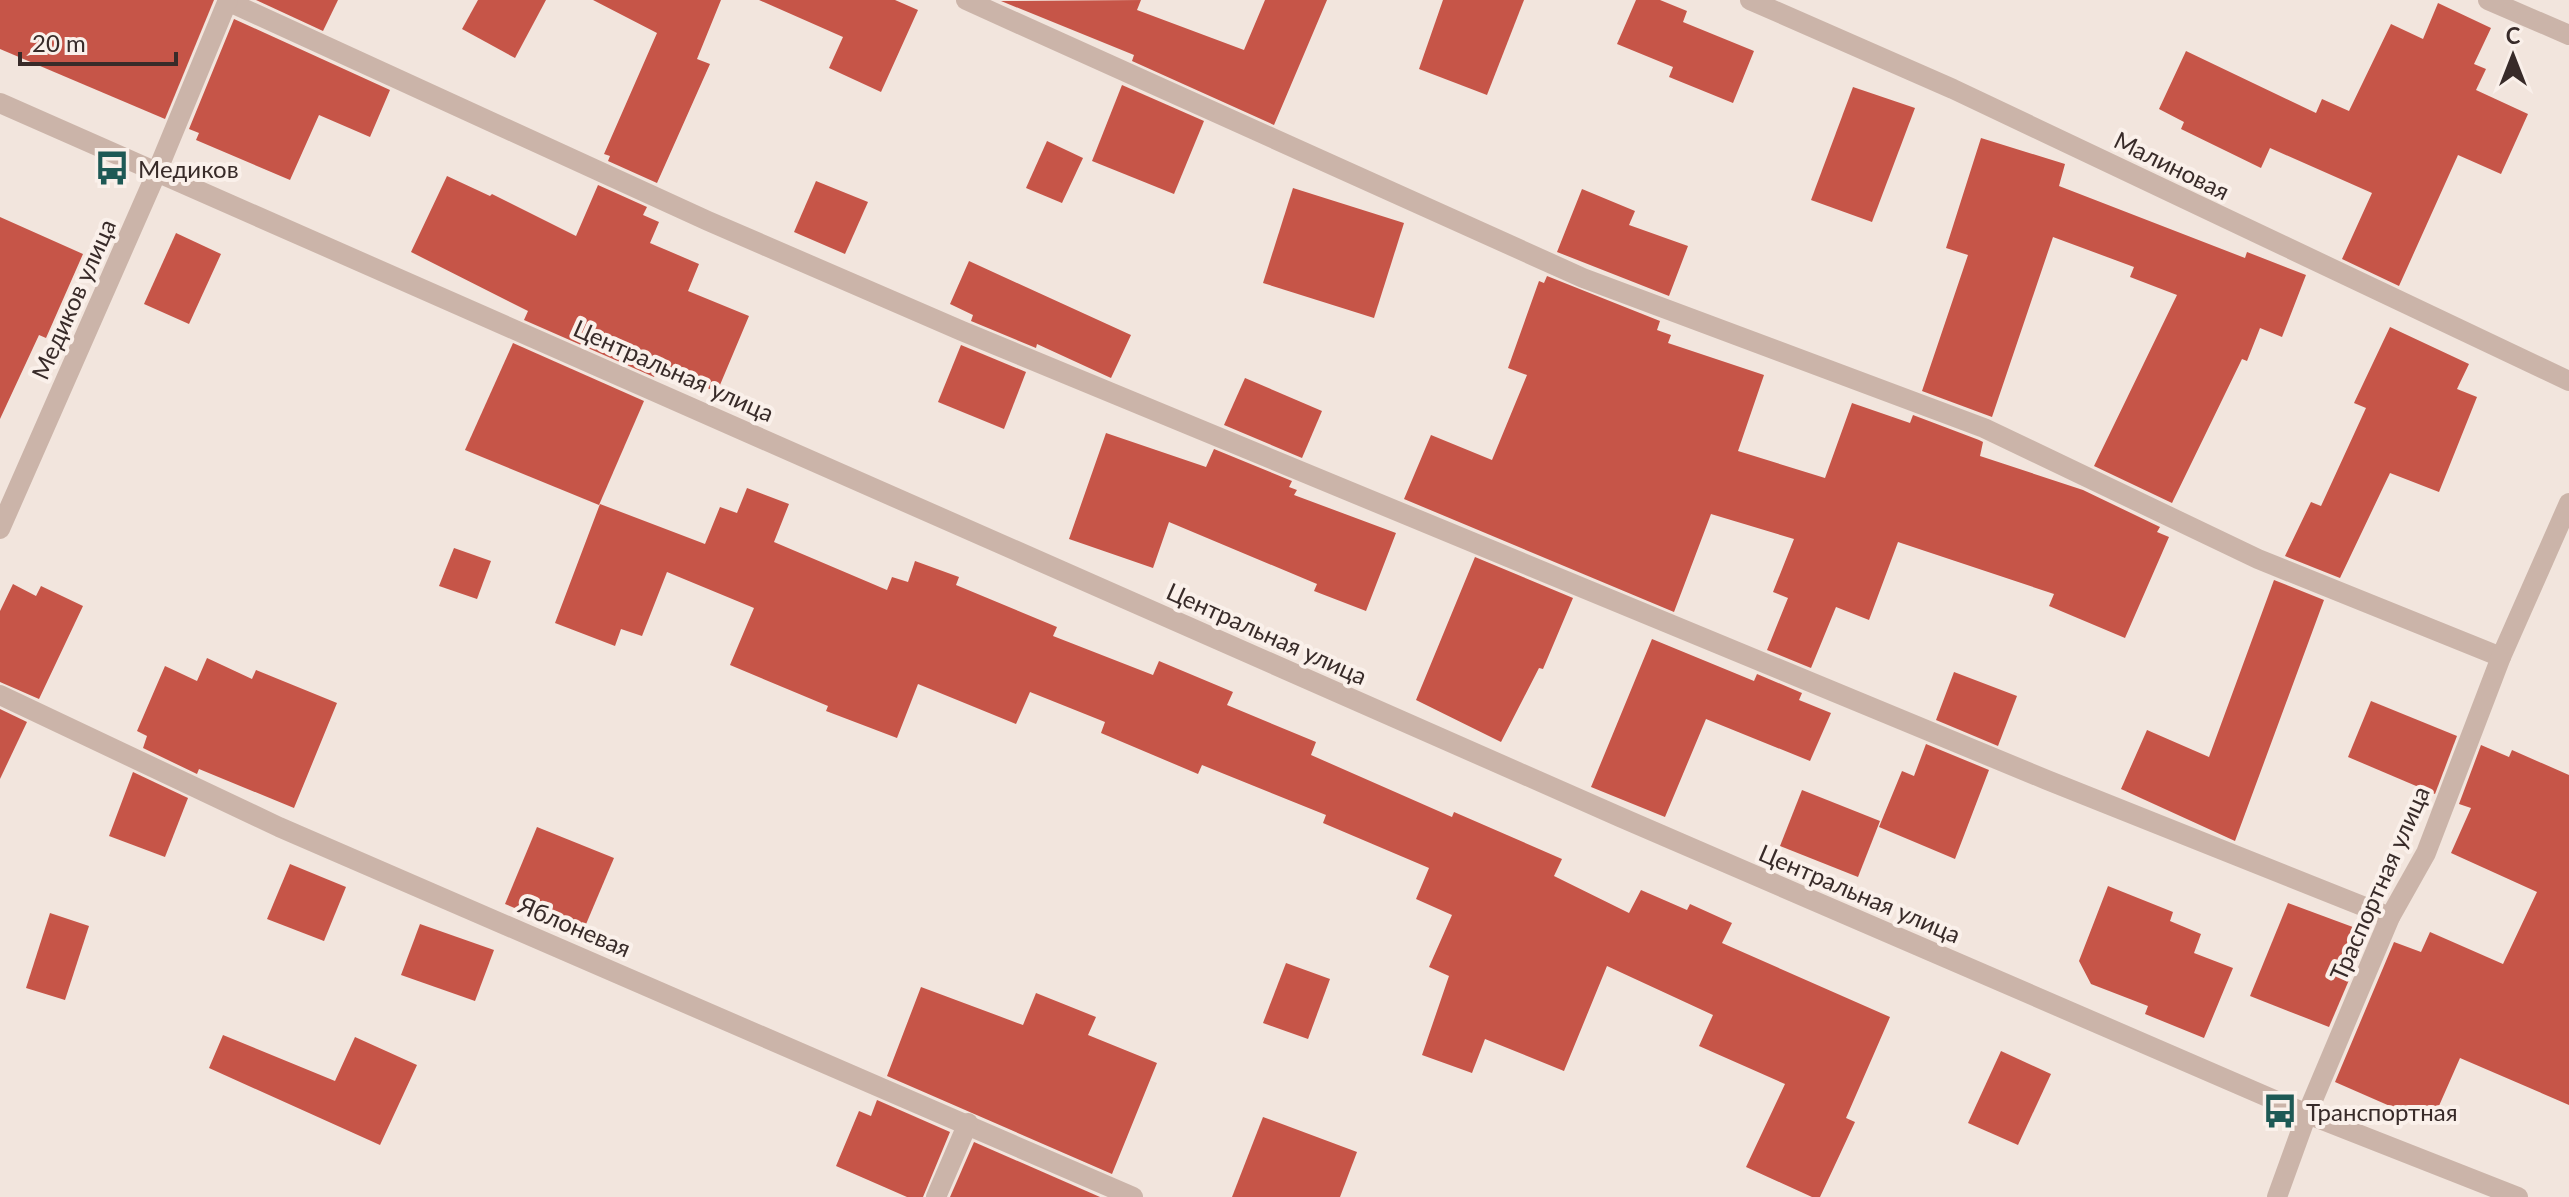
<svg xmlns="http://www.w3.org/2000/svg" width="2569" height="1197" viewBox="0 0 2569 1197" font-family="Lato,sans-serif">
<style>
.building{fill:#c65548}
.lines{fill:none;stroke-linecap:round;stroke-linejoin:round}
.street{stroke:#cbb4a9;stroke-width:20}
.labels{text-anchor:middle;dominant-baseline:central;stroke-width:8;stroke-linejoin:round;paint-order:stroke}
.street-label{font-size:24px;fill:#382b29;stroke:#faf0ea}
.poi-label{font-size:24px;fill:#382b29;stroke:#faf0ea;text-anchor:start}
</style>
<rect width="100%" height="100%" fill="#f2e5dd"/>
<g class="building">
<path d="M 0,0 L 214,0 L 165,119 L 0,49 Z"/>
<path d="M 256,0 L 338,0 L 323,31 Z"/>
<path d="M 478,0 L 546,0 L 515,58 L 462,29 Z"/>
<path d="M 593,0 L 721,0 L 697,59 L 710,64 L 657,183 L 608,161 L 610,156 L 604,154 L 657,33 Z"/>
<path d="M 759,0 L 895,0 L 918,10 L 881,92 L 829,68 L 843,37 Z"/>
<path d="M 1141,0 L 1137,10 L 1244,50 L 1265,0 L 1327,0 L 1274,125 L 1132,61 L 1134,55 L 1001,1 Z"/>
<path d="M 1443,0 L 1524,0 L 1487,95 L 1419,69 Z"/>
<path d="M 1636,0 L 1660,0 L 1687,11 L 1683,22 L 1754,51 L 1733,103 L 1669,77 L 1673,67 L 1617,44 Z"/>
<path d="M 2438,3 L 2491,28 L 2474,64 L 2486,69 L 2476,90 L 2528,114 L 2501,174 L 2458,155 L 2399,286 L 2342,259 L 2372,193 L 2270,148 L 2261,168 L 2181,129 L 2184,122 L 2159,109 L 2186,51 L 2316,113 L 2322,99 L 2349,111 L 2391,24 L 2423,39 Z"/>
<path d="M 234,19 L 390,90 L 370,137 L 319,115 L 290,180 L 196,140 L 199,133 L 189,129 Z"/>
<path d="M 1122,85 L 1204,121 L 1174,194 L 1092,161 Z"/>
<path d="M 1853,87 L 1915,108 L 1872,222 L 1811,200 Z"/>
<path d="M 1981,138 L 2065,164 L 2059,186 L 2245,258 L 2247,252 L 2306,275 L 2282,337 L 2260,328 L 2247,361 L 2242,359 L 2172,503 L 2094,466 L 2177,295 L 2130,277 L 2134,267 L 2053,237 L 1992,417 L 1922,391 L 1968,255 L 1946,248 Z"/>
<path d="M 1047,141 L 1083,158 L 1062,203 L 1026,188 Z"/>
<path d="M 447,176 L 490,196 L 492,194 L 576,236 L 598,185 L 647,207 L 643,215 L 659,222 L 650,243 L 699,264 L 688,291 L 749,316 L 717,392 L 658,368 L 654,377 L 524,320 L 528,311 L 411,252 Z"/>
<path d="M 816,181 L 868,202 L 845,254 L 794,232 Z"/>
<path d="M 1293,188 L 1404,223 L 1374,318 L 1263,283 Z"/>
<path d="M 1582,189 L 1635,211 L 1629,225 L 1688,246 L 1669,296 L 1557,252 Z"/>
<path d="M 0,217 L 83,254 L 46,338 L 39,335 L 0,419 Z"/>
<path d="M 176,233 L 221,254 L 189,324 L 144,304 Z"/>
<path d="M 969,261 L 1131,335 L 1111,378 L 1037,344 L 1036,348 L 971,321 L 973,315 L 950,304 Z"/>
<path d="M 1547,276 L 1660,321 L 1657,330 L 1671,335 L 1668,343 L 1764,375 L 1738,451 L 1825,478 L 1852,403 L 1910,423 L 1913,415 L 1979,440 L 1983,442 L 1980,456 L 2083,490 L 2160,527 L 2157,532 L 2169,537 L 2125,638 L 2049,606 L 2054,594 L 1898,542 L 1869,620 L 1836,607 L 1811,668 L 1767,650 L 1788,598 L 1773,592 L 1794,539 L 1711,514 L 1674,612 L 1404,499 L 1431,435 L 1492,460 L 1527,375 L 1508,368 L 1539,281 L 1544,283 Z"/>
<path d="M 2390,327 L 2469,364 L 2457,389 L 2477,397 L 2439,492 L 2390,473 L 2340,578 L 2285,556 L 2311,502 L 2321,506 L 2366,408 L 2354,403 Z"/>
<path d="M 513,343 L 644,401 L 599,505 L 465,450 Z"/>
<path d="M 961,345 L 1026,372 L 1004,429 L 938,402 Z"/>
<path d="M 1245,378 L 1322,411 L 1302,458 L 1224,425 Z"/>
<path d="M 1106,433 L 1206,467 L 1214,449 L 1292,481 L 1289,487 L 1297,490 L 1294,495 L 1396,533 L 1366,611 L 1314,591 L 1317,584 L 1169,522 L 1153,568 L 1069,539 Z"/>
<path d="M 747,488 L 789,504 L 774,542 L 887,590 L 892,577 L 908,582 L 915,561 L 959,577 L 956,585 L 1057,627 L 1053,636 L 1153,675 L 1159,661 L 1233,692 L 1227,705 L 1316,742 L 1311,755 L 1452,817 L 1454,812 L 1562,859 L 1554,876 L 1629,913 L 1641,890 L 1687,910 L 1690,904 L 1732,923 L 1722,943 L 1890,1017 L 1846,1118 L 1855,1122 L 1820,1197 L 1812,1197 L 1746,1167 L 1785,1084 L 1699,1046 L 1713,1015 L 1607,966 L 1564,1071 L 1485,1039 L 1472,1073 L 1422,1055 L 1449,976 L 1429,967 L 1452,915 L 1416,899 L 1429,868 L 1323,823 L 1326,815 L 1202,765 L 1198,774 L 1101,733 L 1105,722 L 1030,692 L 1016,724 L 918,684 L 897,738 L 826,711 L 828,706 L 730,665 L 754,608 L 667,572 L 642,636 L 621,629 L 615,646 L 555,623 L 600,504 L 705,544 L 720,507 L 737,513 Z"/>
<path d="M 454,548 L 491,561 L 477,599 L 439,586 Z"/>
<path d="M 1475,557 L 1573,598 L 1543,669 L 1539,668 L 1501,742 L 1416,700 Z"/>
<path d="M 2274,580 L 2324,600 L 2235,841 L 2121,789 L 2147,730 L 2209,757 Z"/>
<path d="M 13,584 L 36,596 L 41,586 L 83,606 L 39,699 L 0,682 L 0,611 Z"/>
<path d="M 1652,639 L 1754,681 L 1757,674 L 1802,693 L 1799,700 L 1831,713 L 1810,761 L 1706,719 L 1665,817 L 1591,787 Z"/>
<path d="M 207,658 L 252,679 L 256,670 L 337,703 L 294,808 L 199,769 L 197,774 L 143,748 L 147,736 L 137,731 L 165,666 L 197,681 Z"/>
<path d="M 1954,672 L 2017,696 L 1998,746 L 1936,720 Z"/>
<path d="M 2371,701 L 2457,736 L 2435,794 L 2348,757 Z"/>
<path d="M 0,709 L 27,722 L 0,779 Z"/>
<path d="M 1926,744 L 1989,770 L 1955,859 L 1879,827 L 1902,771 L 1914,776 Z"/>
<path d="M 2481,745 L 2509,757 L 2512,750 L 2569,775 L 2569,1105 L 2460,1058 L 2431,1124 L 2335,1082 L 2394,942 L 2421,952 L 2430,932 L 2503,964 L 2537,892 L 2451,853 L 2471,808 L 2459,804 Z"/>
<path d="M 133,772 L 188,798 L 165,857 L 109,836 Z"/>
<path d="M 1802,790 L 1880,821 L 1858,877 L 1780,846 Z"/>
<path d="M 537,827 L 614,858 L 581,936 L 505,904 Z"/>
<path d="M 290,864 L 346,887 L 324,941 L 267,919 Z"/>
<path d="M 2108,886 L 2173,912 L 2170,921 L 2201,934 L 2194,953 L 2233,968 L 2204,1038 L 2145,1014 L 2148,1006 L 2091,984 L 2079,961 Z"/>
<path d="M 2288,903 L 2369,933 L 2329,1027 L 2250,996 Z"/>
<path d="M 50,913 L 89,926 L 65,1000 L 26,988 Z"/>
<path d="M 420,924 L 494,950 L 475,1001 L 401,975 Z"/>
<path d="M 1286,963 L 1330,979 L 1308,1039 L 1263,1023 Z"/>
<path d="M 921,987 L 1023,1025 L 1036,993 L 1096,1017 L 1088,1035 L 1157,1063 L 1112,1174 L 887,1076 Z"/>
<path d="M 223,1035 L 335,1081 L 355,1037 L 417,1065 L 380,1145 L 209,1068 Z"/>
<path d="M 2001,1051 L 2051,1074 L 2018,1145 L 1968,1123 Z"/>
<path d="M 877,1100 L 950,1132 L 923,1197 L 907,1197 L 836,1166 L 859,1111 L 871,1116 Z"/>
<path d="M 1263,1117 L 1357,1152 L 1340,1197 L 1232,1197 Z"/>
<path d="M 974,1142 L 1100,1197 L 950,1197 Z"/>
</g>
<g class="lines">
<g class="street">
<path d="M 966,0 L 1583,278 L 1984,428 L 2258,559 L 2501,657"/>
<path d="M 1750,0 L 1953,89 L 2569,381"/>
<path d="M 2488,0 L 2569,35"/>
<path d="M 227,1 L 708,221 L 962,331 L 2047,780 L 2390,917"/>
<path d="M 0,103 L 1620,817 L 2307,1114 L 2518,1197"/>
<path d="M 0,529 L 156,174 L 228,0"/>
<path d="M 0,695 L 279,827 L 1133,1197"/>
<path d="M 936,1197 L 968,1123"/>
<path d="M 2277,1197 L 2307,1114 L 2390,917 L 2426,853 L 2501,657 L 2569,503"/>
</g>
</g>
<defs>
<g id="bus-bare" transform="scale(2.76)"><path d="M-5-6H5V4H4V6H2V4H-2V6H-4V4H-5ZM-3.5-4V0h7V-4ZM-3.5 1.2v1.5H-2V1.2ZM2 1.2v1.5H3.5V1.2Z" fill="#1e5955" stroke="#faf0ea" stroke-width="2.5" paint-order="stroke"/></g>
</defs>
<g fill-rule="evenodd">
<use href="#bus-bare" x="112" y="168"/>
<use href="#bus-bare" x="2280" y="1111"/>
</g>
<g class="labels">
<g class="street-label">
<text transform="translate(2172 165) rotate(26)">Малиновая</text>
<text transform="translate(73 299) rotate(-66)">Медиков улица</text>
<text transform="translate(674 370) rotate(24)">Центральная улица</text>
<text transform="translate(1267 633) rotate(24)">Центральная улица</text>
<text transform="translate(2379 883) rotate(-66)">Траспортная улица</text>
<text transform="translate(1860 893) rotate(23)">Центральная улица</text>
<text transform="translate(575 926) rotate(23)">Яблоневая</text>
</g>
<g class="poi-label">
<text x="138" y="168">Медиков</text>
<text x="2306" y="1111">Транспортная</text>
</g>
</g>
<g transform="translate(2513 56)" stroke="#faf0ea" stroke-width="6" paint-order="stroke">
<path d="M0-6L14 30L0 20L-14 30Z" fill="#382b29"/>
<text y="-12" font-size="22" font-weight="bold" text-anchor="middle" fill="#382b29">С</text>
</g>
<path d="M20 52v12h156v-12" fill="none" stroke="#382b29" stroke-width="4"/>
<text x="32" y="52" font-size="24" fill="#382b29" stroke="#faf0ea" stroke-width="6" paint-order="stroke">20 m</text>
</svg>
